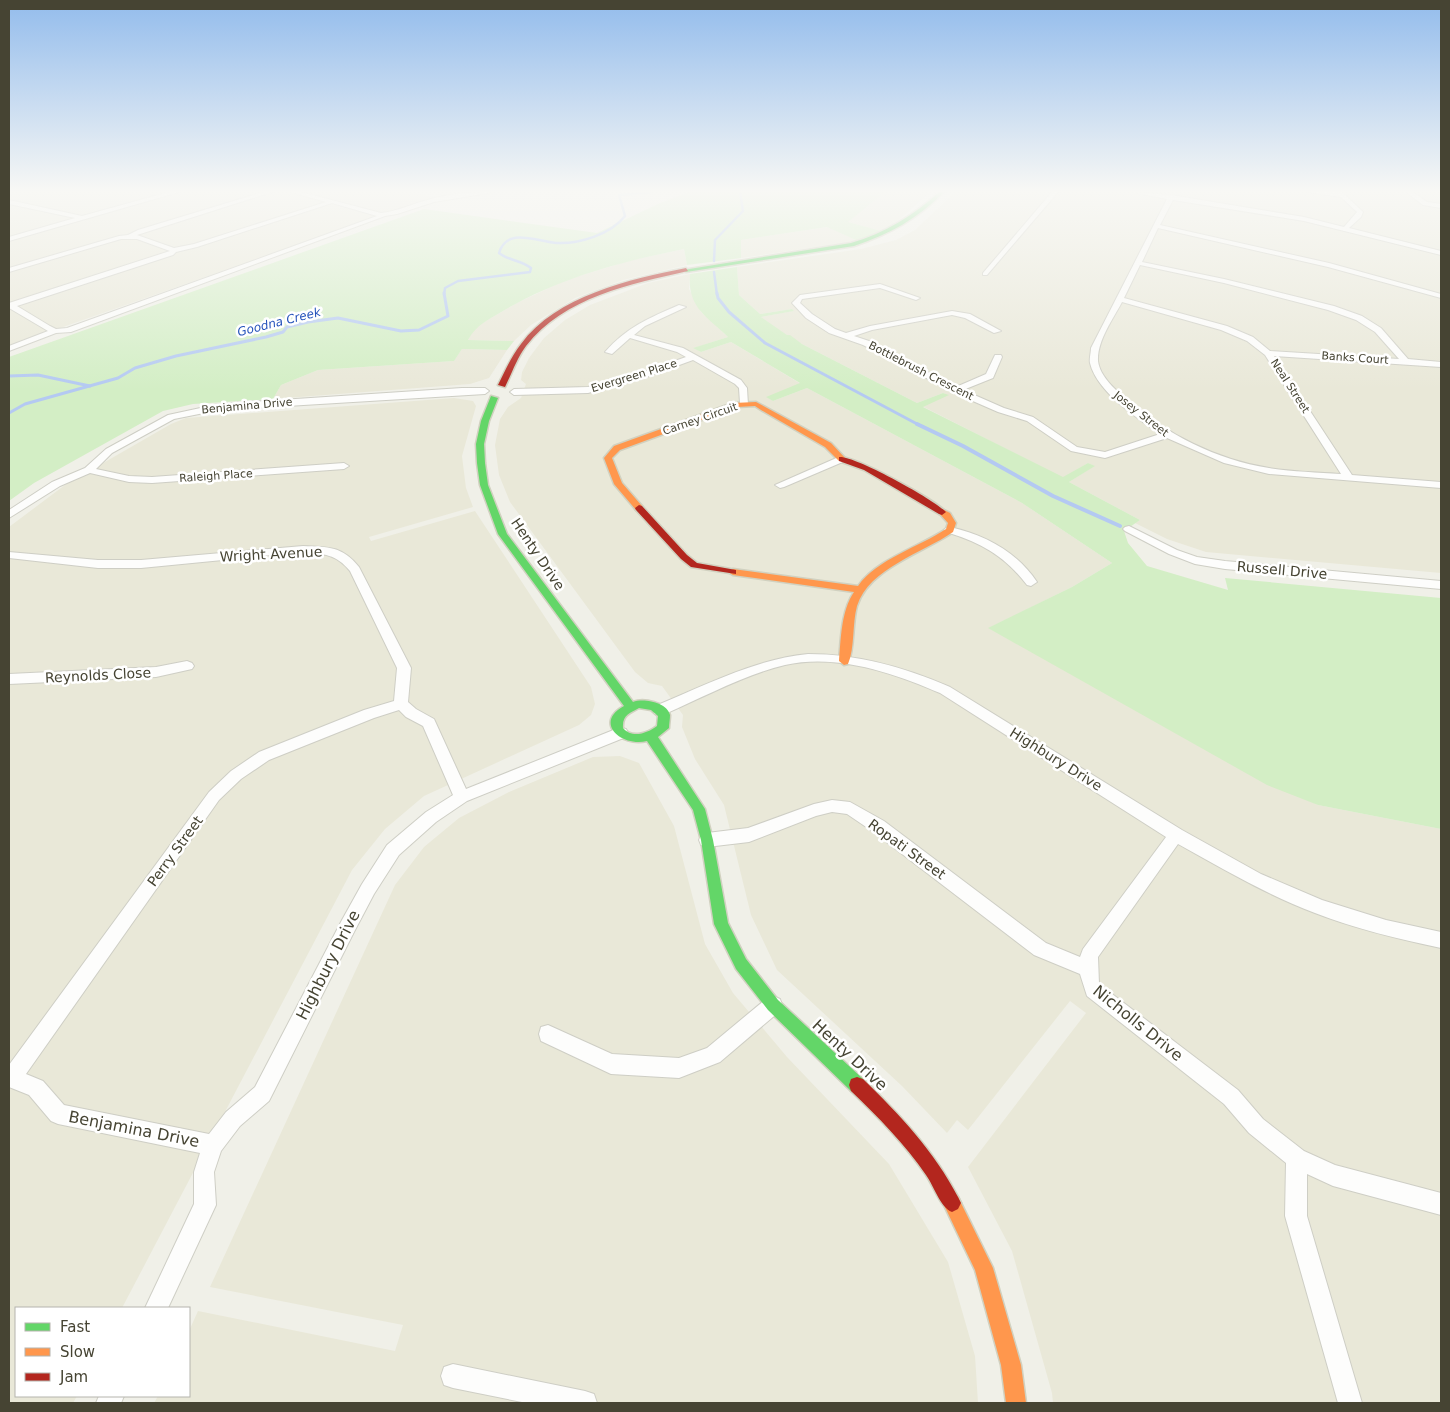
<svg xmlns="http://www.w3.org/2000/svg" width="1450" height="1412" viewBox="0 0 1450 1412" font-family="'DejaVu Sans',sans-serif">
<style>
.residential{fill:#e9e8d8}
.green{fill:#d3eec5}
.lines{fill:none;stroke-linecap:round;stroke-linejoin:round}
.stream-far2{stroke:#b4c9f2;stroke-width:2.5}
.stream-far1{stroke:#b4c9f2;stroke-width:3}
.stream{stroke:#b4c9f2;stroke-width:4}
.street-casing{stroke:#cecec5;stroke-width:2}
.fast-casing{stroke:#d1d1c0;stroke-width:3}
.slow-casing{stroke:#d1d1c0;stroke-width:3}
.jam-casing{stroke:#d1d1c0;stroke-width:3}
.street{fill:#fdfdfc;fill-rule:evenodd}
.fast{fill:#63d668;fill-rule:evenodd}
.slow{fill:#ff974d;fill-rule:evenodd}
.jam{fill:#b3261e;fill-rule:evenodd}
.labels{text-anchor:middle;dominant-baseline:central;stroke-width:5;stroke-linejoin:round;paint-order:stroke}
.far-street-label{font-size:11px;fill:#464433;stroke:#fff}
.far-water-label{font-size:12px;font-style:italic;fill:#2452ba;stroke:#fff}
.street-label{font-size:14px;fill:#464433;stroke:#fff}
.near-street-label{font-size:16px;fill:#464433;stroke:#fff}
</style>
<rect width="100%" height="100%" fill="#f0f0e8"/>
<g class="residential">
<path d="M 9,192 L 411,192 L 433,197 L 9,346 Z"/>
<path d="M 885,192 L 930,192 L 885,232 L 847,222 Z"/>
<path d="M 955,192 L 1441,192 L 1441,573 L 1206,552 L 1167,539 L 1135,523 L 1140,520 L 1069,482 L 1094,466 L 1088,463 L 1063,478 L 922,406 L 948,395 L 943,393 L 917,403 L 802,344 L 770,325 L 761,317 L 793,311 L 792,309 L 760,314 L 739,295 L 737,267 L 861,249 L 896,240 L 915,230 Z"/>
<path d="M 828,227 L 858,241 L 741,258 L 741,240 Z"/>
<path d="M 684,249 L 687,265 L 623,280 L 575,298 L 531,325 L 514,341 L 468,340 L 474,328 L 517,303 L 566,280 L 632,260 Z"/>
<path d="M 690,274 L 689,289 L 701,312 L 728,337 L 694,348 L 701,352 L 731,342 L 801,384 L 767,397 L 773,401 L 807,388 L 1022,503 L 1112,563 L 1072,587 L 989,628 L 1318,805 L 1441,829 L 1441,1403 L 1053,1403 L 1052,1393 L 1012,1251 L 968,1167 L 1086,1013 L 1070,1001 L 968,1130 L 957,1120 L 947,1133 L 902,1086 L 777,970 L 751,915 L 724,805 L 695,759 L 682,727 L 683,715 L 662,686 L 648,683 L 635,672 L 510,502 L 499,475 L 495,445 L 500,419 L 508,407 L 521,398 L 526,384 L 521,380 L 522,372 L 529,358 L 544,338 L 565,320 L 590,305 L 648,283 Z"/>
<path d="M 462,349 L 507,350 L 489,378 L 470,384 L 273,399 L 281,385 L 318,370 L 454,361 Z"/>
<path d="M 454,398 L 473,401 L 476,406 L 462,456 L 466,488 L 473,507 L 369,537 L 371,541 L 475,511 L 591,687 L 595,704 L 591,715 L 579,725 L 424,796 L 385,829 L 352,870 L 122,1308 L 16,1308 L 16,1396 L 77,1396 L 73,1403 L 9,1403 L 9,527 L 65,485 L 171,424 L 186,418 Z"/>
<path d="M 620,756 L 639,763 L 674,826 L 705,944 L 733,993 L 787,1057 L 889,1164 L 948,1262 L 975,1356 L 978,1403 L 154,1403 L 158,1396 L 189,1396 L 189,1331 L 198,1311 L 395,1351 L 403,1325 L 210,1287 L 395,885 L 424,847 L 459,818 L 509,792 L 593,757 Z"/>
</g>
<g class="green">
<path d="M 689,192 L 885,192 L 848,222 L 885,232 L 858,241 L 827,227 L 741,240 L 741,258 L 687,265 L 684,249 C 620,262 559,278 503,311 C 488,320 476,325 468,340 L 514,341 L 507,350 L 462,349 L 454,361 L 318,370 L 281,385 L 273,399 L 193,404 L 163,411 L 34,483 L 9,501 L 9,357 L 424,209 L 597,233 L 660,203 Z"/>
<path d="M 737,267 L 739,295 L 760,314 L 792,309 L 794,311 L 761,317 L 787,335 L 790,335 L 802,344 L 917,403 L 943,393 L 949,395 L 923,407 L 1063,477 L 1088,463 L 1095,466 L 1069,482 L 1140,520 L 1124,531 L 1128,543 L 1147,566 L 1228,590 L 1225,578 L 1441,598 L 1441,829 L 1318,805 L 1267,785 L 988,628 L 1072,587 L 1112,563 L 1022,503 L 807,388 L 773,401 L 766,397 L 800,383 L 731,342 L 701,352 L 693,348 L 728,337 C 706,316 687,307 690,274 Z"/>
</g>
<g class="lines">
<g class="stream-far2">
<path d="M 714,261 L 715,240 L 743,211 L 740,192"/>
<path d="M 714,272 L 717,295"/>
<path d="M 444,295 L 445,288 L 458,281 L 530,272 L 531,268 C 521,260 509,261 499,253 C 507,226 537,242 557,243 C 580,244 611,234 625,216 L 619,195 L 653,192"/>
</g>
<g class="stream-far1">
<path d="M 717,293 L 718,298 L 729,312 L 765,343 L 919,425"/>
<path d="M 9,376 L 38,375 L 90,386"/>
<path d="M 9,413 L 25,404 L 118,378 L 135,368 L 176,356 L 266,337 L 283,332 L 287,327 L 308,322 L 338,318 L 401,331 L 419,330 L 448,316 L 444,293"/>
</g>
<path class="stream" d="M 917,424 L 963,446 L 1053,496 L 1120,526"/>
<g class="street-casing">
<g id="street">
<path d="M 169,192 L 179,192 L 9,241 L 9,237 L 75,218 L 9,204 L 9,200 L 82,216 Z"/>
<path d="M 263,192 L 272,192 L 137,235 L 174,248 L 194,244 L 326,202 L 291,192 L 301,192 L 381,213 C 399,211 414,203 431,199 C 451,193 474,192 494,192 L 434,202 L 397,214 L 385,216 L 71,332 L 56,333 L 9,351 L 9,346 L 48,331 L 9,308 L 9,303 L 170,251 L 137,239 L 121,239 L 9,272 L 9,268 L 119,236 L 128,235 L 138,230 ZM 332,203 L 377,216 L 67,328 L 56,329 L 50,326 L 17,306 L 173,255 L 176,252 L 197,247 Z"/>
<path d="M 1052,192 L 1058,192 L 987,275 L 983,275 L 983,273 Z"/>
<path d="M 1132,192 L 1171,195 L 1304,217 L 1344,227 L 1357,212 L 1341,197 L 1308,192 L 1342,192 L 1363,212 L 1361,217 L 1349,228 L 1441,251 L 1441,255 L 1304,221 L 1173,200 L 1160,225 L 1329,263 L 1441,294 L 1441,298 L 1328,267 L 1158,228 L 1142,262 L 1224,279 L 1334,306 L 1362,316 L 1381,328 L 1408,359 L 1441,362 L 1441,367 L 1274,356 L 1352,475 L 1441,482 L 1441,488 L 1269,474 L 1224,463 L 1167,438 L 1105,458 L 1071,451 L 1027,421 L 998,412 L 959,395 L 863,345 L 829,333 L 806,318 L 792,303 L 800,295 L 880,284 L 920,298 L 916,300 L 880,288 L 802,299 L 800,303 L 812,314 L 835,329 L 846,333 L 870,326 L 952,311 L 970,314 L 1001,331 L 994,333 L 965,318 L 952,315 L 872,330 L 854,336 L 869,341 L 956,387 L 986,374 L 995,355 L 1001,355 L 1002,357 L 993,378 L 963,390 L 1004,408 L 1033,417 L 1077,447 L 1105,452 L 1160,434 C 1137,418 1097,392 1090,363 C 1089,359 1091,353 1091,348 L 1167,199 ZM 1140,265 L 1224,283 L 1328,310 L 1356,320 L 1375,332 L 1399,359 L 1270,351 L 1253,337 L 1227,326 L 1124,298 ZM 1122,302 L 1221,330 L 1247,341 L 1265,355 L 1341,474 C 1317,472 1293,472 1269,468 C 1217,460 1166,434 1127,400 C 1116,390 1100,377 1098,361 C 1097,341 1113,319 1122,302 Z"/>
<path d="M 1406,192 L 1413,192 L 1427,202 L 1441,204 L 1441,208 L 1423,205 Z"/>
<path d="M 679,305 L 686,307 L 645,326 L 634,335 L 683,348 L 741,380 L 747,388 L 748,405 L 745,406 L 740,403 L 739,388 L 735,384 L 693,360 L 641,379 L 588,393 L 514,395 L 510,392 L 514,389 L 588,387 L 635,375 L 686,357 L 677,352 L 630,338 L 612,354 L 605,352 C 627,327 649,318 679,305 Z"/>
<path d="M 462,388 L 485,388 L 489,391 L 485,394 L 219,410 L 174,419 L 112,453 L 96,469 L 129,476 L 152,477 L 344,463 L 349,466 L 344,469 L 152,483 L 129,482 L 90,473 L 60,486 L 9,518 L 9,510 L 52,482 L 85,468 L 106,449 L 168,415 L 219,404 Z"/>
<path d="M 841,456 L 846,459 L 845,461 L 784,487 L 780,488 L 775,485 Z"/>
<path d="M 1129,526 L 1177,550 L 1197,557 L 1225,561 L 1441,581 L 1441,589 L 1225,569 L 1195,564 L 1169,554 L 1125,531 L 1123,529 L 1125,527 Z"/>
<path d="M 950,527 C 985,535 1016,551 1037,582 L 1031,586 L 1027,585 C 1005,556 980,542 946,532 L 944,530 L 946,528 Z"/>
<path d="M 303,546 C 329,547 342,546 359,567 L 411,668 L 408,702 L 416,709 L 434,719 L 466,789 L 616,729 L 621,728 L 626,729 L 628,733 L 626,737 L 467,801 L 436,822 L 399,855 L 374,894 L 354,932 L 269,1101 L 240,1126 L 221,1151 L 214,1172 L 216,1205 L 168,1308 L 145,1308 L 194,1204 L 194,1172 L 200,1153 L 58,1124 L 51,1121 L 29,1095 L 9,1087 L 9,1065 L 209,792 L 231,771 L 259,752 L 364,710 L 394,701 L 397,668 L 350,571 C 336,554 324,554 303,552 L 141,568 L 98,568 L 9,558 L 9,552 L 98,560 L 141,560 ZM 399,710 L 406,717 L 423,726 L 453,795 L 426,812 L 387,845 L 362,884 L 342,920 L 255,1087 L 226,1112 L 209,1134 L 64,1105 L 43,1081 L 26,1074 L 219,800 L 241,779 L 269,760 L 374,718 Z"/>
<path d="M 808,654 C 858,654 904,667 950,687 L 1182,830 L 1261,874 L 1322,900 L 1386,920 L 1441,932 L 1441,948 C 1399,939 1356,929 1315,913 C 1267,895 1223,869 1178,844 L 1098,957 L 1099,984 L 1238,1090 L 1263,1119 L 1304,1151 L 1335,1165 L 1441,1193 L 1441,1215 L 1333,1186 L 1307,1174 L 1307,1216 L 1362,1403 L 1338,1403 L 1285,1216 L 1286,1163 L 1249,1133 L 1224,1104 L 1087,996 L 1080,974 L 1034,955 L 872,831 L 847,814 L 832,812 L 816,816 L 749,842 L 707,847 L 701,845 L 699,840 L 701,835 L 707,833 L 748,828 L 814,804 L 832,800 L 850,802 L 884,821 L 1046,943 L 1080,957 L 1083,949 L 1166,837 L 940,693 C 894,673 836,653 785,665 C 744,675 704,697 665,714 L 655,714 L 653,710 L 655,706 C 704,686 755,659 808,654 Z"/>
<path d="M 187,661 L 192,663 L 194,666 L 192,669 L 156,677 L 9,684 L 9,674 L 156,667 Z"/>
<path d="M 773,996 L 780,999 L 782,1005 L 780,1011 L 720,1062 L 679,1078 L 611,1074 L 541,1041 L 539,1034 L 541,1027 L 548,1025 L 612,1054 L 679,1058 L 707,1048 L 766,999 Z"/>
<path d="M 453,1364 L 585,1391 L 594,1394 L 597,1403 L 527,1403 L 453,1388 L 444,1385 L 441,1376 L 444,1367 Z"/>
<path d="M 99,1396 L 124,1396 L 121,1403 L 96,1403 Z"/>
</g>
</g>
<g class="fast-casing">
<g id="fast">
<path d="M 939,192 L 944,192 C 919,218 888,235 854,246 L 686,272 L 683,270 L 851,243 C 885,233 913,216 939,192 Z"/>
<path d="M 491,396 L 498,398 L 489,421 L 484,444 L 485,463 L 488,485 L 507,534 L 633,702 C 643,698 667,702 670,715 C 670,719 669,724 669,728 L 658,737 L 705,809 L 713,840 L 728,923 L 746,959 L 778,1000 L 863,1079 L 865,1085 L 863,1091 L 857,1093 L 851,1091 L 768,1010 L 736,969 L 714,924 L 701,840 L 693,810 L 647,741 C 620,747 594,722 624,706 L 498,534 L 480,485 L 477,463 L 476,444 L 481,421 ZM 639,708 L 651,710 L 658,716 L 657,726 C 648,733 632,739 623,728 C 622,715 630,713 639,708 Z"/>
</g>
</g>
<g class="slow-casing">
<g id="slow">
<path d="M 756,402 L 831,443 L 846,459 L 839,461 L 825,447 L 761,410 L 755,406 L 737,407 L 620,450 L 612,458 L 622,483 L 642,506 L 642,510 L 636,510 L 614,484 L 604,458 L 614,446 L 733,403 Z"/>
<path d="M 942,509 L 950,513 L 956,523 L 953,532 C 923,553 869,568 857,606 C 852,624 855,648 848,664 L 844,665 L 839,661 C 841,639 841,611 854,592 L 733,575 L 728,572 L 733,569 L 858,586 C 877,559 919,547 946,529 L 948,523 L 938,512 Z"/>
<path d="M 952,1194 L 958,1197 L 993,1268 L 1021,1365 L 1026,1403 L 1006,1403 L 1001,1365 L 975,1270 L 943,1203 L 946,1197 Z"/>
</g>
</g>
<g class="jam-casing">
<g id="jam">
<path d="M 686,268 L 688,271 C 631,284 564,297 526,346 C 517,358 512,373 505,387 L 498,385 C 505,371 511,357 521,344 C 556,296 630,279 686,268 Z"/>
<path d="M 839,457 C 854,455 935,500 946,512 L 942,515 L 939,514 L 864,470 L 839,461 Z"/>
<path d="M 639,505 L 642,506 L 687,555 L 697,563 L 736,570 L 736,574 L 691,567 L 681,559 L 636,510 L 635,508 Z"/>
<path d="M 857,1077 L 863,1079 C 900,1115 934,1151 958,1197 L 961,1203 L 958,1209 L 952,1212 C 940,1207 934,1186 926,1175 C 905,1144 878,1117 851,1091 L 849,1085 L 851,1079 Z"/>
</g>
</g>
<use href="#street" class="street"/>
<use href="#fast" class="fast"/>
<use href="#slow" class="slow"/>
<use href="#jam" class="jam"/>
</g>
<linearGradient id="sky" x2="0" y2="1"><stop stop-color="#93bcec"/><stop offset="0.49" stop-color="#f8f8f5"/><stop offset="1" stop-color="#f8f8f5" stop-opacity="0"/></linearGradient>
<rect width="1450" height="390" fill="url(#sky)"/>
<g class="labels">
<g class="far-street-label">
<text transform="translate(1355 358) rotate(4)">Banks Court</text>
<text transform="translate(921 371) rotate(27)">Bottlebrush Crescent</text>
<text transform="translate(634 376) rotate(-17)">Evergreen Place</text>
<text transform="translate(1290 386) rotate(57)">Neal Street</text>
<text transform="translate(247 406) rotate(-5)">Benjamina Drive</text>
<text transform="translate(1141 414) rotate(38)">Josey Street</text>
<text transform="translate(700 419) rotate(-19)">Carney Circuit</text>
<text transform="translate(216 476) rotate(-4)">Raleigh Place</text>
</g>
<g class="far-water-label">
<text transform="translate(279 322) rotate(-14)">Goodna Creek</text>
</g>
<g class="street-label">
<text transform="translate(271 554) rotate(-3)">Wright Avenue</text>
<text transform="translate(538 554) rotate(56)">Henty Drive</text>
<text transform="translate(1282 570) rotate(5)">Russell Drive</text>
<text transform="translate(98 675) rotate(-3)">Reynolds Close</text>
<text transform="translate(1056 759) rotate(32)">Highbury Drive</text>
<text transform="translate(907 849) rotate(36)">Ropati Street</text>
<text transform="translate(175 851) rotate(-54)">Perry Street</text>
</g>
<g class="near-street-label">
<text transform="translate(328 965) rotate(-63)">Highbury Drive</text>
<text transform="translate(1138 1023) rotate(39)">Nicholls Drive</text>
<text transform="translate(850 1055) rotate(43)">Henty Drive</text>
<text transform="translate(134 1129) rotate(11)">Benjamina Drive</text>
</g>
</g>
<rect width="1450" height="1412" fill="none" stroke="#464433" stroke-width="20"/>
<rect x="15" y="1307" width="175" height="90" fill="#ffffff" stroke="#b5b4ad"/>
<rect x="25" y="1323" width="25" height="8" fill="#63d668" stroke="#b5b4ad"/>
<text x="60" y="1332" font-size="15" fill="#464433">Fast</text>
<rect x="25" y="1348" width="25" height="8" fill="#ff974d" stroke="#b5b4ad"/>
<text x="60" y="1357" font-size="15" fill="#464433">Slow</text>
<rect x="25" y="1373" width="25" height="8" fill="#b3261e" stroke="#b5b4ad"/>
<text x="60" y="1382" font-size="15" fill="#464433">Jam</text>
</svg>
